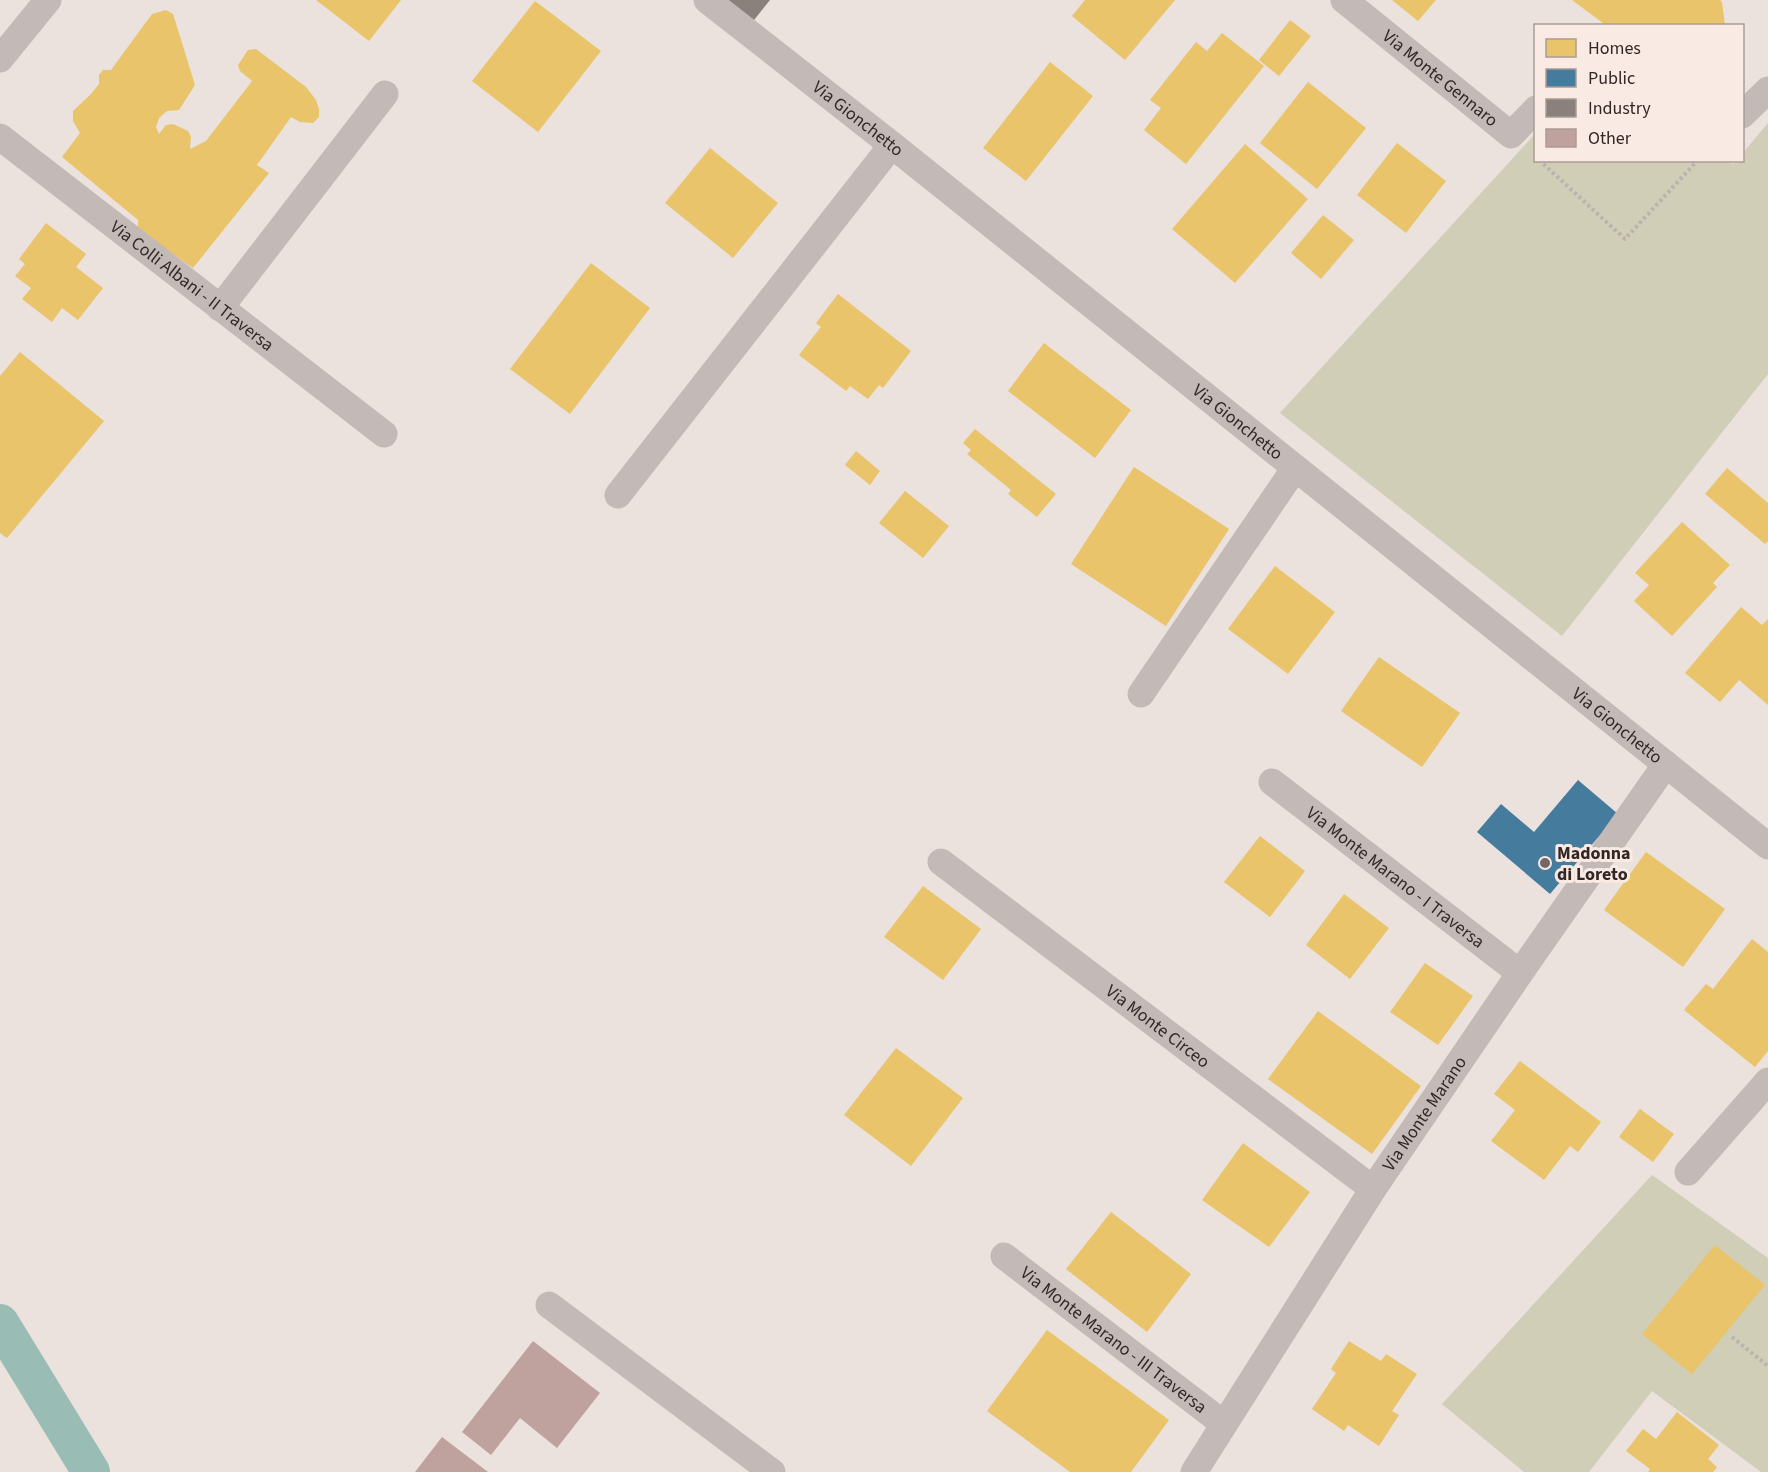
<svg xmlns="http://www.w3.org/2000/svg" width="1768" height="1472" viewBox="0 0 1768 1472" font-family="'Source Sans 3',sans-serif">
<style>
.green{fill:#d0ceb6}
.homes{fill:#e9c46a}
.public{fill:#457b9d}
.industry{fill:#8a817c}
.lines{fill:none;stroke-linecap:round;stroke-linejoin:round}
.canal{stroke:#99bdb5;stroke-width:38}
.building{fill:#bfa19e}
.path{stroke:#bcb2ae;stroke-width:4;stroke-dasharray:3 3;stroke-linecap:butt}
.minor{stroke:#c3b9b6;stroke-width:27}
.poi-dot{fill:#736865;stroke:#f9eae3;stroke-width:2}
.labels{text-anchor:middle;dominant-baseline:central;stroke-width:6;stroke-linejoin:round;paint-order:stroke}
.street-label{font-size:18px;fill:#332725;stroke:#f9eae3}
.poi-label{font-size:18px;font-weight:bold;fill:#332725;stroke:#f9eae3;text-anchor:start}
</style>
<rect width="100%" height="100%" fill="#ebe1dd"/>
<g class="green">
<path d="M 1768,123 L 1768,374 L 1562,636 L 1280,413 L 1535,134 L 1536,160 L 1728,160 L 1733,164 L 1736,161 L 1742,160 L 1743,153 Z"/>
<path d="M 1652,1175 L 1768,1258 L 1768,1472 L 1761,1472 L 1652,1391 L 1589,1472 L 1524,1472 L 1442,1404 Z"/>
</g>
<g class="homes">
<path d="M 316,0 L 401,0 L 369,41 Z"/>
<path d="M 1085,0 L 1175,0 L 1125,60 L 1072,16 Z"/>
<path d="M 1392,0 L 1436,0 L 1418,21 Z"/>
<path d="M 1572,0 L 1720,0 L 1722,2 L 1725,26 L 1607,26 Z"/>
<path d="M 535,1 L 601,51 L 538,132 L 472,81 Z"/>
<path d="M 166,10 L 173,14 L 195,85 L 179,110 L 167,111 L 159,118 L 156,127 L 159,134 L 166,125 L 173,124 L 188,131 L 191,137 L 190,149 L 206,141 L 252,81 L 240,71 L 238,65 L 248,50 L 256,49 L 306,87 L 316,100 L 319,109 L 319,117 L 313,123 L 300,122 L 291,117 L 257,165 L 269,173 L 193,268 L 138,230 L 138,220 L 62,157 L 80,133 L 73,121 L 73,111 L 91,94 L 99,84 L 99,75 L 103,70 L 111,70 L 152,14 Z"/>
<path d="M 1290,20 L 1311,36 L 1279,76 L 1259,60 Z"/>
<path d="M 1222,33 L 1264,66 L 1186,164 L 1144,130 L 1161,108 L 1150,100 L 1196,42 L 1207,51 Z"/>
<path d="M 1050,62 L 1093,96 L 1026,181 L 983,148 Z"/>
<path d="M 1308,82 L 1366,128 L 1317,189 L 1260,143 Z"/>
<path d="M 1397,143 L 1446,181 L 1406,233 L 1357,195 Z"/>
<path d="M 1245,144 L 1308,199 L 1235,283 L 1172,229 Z"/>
<path d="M 710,148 L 778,203 L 733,258 L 665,203 Z"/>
<path d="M 1323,215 L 1354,240 L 1321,279 L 1291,253 Z"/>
<path d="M 46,223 L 86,254 L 76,267 L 103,288 L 78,320 L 62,308 L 52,322 L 22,299 L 31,288 L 15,276 L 25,264 L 19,259 Z"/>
<path d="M 591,263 L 650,308 L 570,414 L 510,369 Z"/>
<path d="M 838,294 L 911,351 L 883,388 L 879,385 L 868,399 L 850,386 L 846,391 L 799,355 L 821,327 L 816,323 Z"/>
<path d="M 1044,343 L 1131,410 L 1095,458 L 1008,391 Z"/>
<path d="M 20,352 L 104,421 L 7,538 L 0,533 L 0,376 Z"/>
<path d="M 975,429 L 1056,494 L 1037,517 L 1008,494 L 1011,490 L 967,454 L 971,450 L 963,443 Z"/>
<path d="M 856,451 L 880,471 L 870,485 L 845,465 Z"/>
<path d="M 1134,467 L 1229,529 L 1166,626 L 1071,564 Z"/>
<path d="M 1727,468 L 1768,503 L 1768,541 L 1765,544 L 1705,494 Z"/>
<path d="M 905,491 L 949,526 L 923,558 L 879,523 Z"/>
<path d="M 1682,522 L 1730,565 L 1713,583 L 1717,587 L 1672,636 L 1634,601 L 1649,585 L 1635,573 Z"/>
<path d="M 1275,566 L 1335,612 L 1288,674 L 1228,629 Z"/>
<path d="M 1741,607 L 1762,625 L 1768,619 L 1768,705 L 1739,680 L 1720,702 L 1685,673 Z"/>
<path d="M 1379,657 L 1460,713 L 1422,767 L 1341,711 Z"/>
<path d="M 1260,836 L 1305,871 L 1270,917 L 1224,882 Z"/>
<path d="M 1646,852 L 1725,909 L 1683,967 L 1604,910 Z"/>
<path d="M 923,886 L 981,929 L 943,980 L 884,937 Z"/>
<path d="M 1344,894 L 1389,928 L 1350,979 L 1306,945 Z"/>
<path d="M 1752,939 L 1768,952 L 1768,1051 L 1755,1067 L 1684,1010 L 1706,984 L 1713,989 Z"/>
<path d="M 1425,963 L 1473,996 L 1438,1045 L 1390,1012 Z"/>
<path d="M 1318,1011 L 1421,1086 L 1372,1154 L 1268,1079 Z"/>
<path d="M 896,1048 L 963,1098 L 911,1166 L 844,1115 Z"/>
<path d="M 1520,1061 L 1601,1122 L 1578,1152 L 1570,1146 L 1544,1180 L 1491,1141 L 1515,1110 L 1494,1094 Z"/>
<path d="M 1640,1109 L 1674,1134 L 1653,1162 L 1619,1137 Z"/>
<path d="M 1243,1143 L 1310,1192 L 1269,1247 L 1202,1200 Z"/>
<path d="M 1111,1212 L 1191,1274 L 1147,1332 L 1066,1269 Z"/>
<path d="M 1715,1245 L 1765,1285 L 1692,1374 L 1642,1334 Z"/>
<path d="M 1047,1330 L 1169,1420 L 1131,1472 L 1070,1472 L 987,1411 Z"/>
<path d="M 1349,1341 L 1381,1361 L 1386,1354 L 1417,1374 L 1392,1411 L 1399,1415 L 1379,1446 L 1348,1425 L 1344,1431 L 1312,1409 L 1336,1373 L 1331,1369 Z"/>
<path d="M 1677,1412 L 1719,1445 L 1708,1459 L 1717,1467 L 1713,1472 L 1648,1472 L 1650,1469 L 1626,1451 L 1643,1429 L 1656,1439 Z"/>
</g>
<path class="public" d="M 1578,780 L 1618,814 L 1550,894 L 1477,832 L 1501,804 L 1534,832 Z"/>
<path class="industry" d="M 720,0 L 770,0 L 750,25 Z"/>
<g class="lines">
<path class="canal" d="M 0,1323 L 91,1472"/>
</g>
<g class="building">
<path d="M 533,1341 L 600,1393 L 557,1448 L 520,1418 L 491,1455 L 462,1432 Z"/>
<path d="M 442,1437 L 488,1472 L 415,1472 Z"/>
</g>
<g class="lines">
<g class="path">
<path d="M 1539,160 L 1625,239 L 1698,160"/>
<path d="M 1732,1337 L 1768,1366"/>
</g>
<g class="minor">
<path id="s1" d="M 707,0 L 892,145 L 1768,846"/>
<path id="s2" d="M 1344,0 L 1511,135 L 1536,109"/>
<path d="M 0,59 L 48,0"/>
<path d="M 1742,115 L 1768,90"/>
<path id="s3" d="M 0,137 L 384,434"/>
<path d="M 220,308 L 385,94"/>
<path d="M 618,495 L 892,145"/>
<path d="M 1141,694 L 1295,468"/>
<path id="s4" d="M 1272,782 L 1520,973"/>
<path id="s5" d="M 941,862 L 1373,1189"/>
<path d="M 1688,1172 L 1768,1081"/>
<path id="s6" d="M 1004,1256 L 1224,1424"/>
<path d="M 549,1305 L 772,1472"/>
<path id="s7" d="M 1194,1472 L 1373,1189 L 1520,973 L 1666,764"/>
</g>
</g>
<circle class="poi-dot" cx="1545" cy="863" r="6"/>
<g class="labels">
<g class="street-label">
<text stroke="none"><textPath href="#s2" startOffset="124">Via Monte Gennaro</textPath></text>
<text stroke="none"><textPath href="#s1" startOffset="192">Via Gionchetto</textPath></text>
<text stroke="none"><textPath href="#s3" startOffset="243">Via Colli Albani - II Traversa</textPath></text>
<text stroke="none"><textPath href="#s1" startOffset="678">Via Gionchetto</textPath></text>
<text stroke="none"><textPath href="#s1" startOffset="1164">Via Gionchetto</textPath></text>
<text stroke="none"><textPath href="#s4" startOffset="156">Via Monte Marano - I Traversa</textPath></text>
<text stroke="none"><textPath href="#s5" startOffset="272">Via Monte Circeo</textPath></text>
<text stroke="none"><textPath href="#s7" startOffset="426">Via Monte Marano</textPath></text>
<text stroke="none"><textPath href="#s6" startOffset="138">Via Monte Marano - III Traversa</textPath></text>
</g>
<g class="poi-label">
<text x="1557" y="853">Madonna<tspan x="1557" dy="21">di Loreto</tspan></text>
</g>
</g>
<rect x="1534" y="24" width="210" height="138" fill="#f9eae3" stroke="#aa9c97" stroke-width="1.5"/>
<rect x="1546" y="39" width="30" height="18" fill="#e9c46a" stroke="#aa9c97" stroke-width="1.5"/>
<text x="1588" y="54" font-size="18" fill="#332725">Homes</text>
<rect x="1546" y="69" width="30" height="18" fill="#457b9d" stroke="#aa9c97" stroke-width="1.5"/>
<text x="1588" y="84" font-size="18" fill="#332725">Public</text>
<rect x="1546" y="99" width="30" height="18" fill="#8a817c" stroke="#aa9c97" stroke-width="1.5"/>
<text x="1588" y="114" font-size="18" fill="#332725">Industry</text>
<rect x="1546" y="129" width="30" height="18" fill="#bfa19e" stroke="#aa9c97" stroke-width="1.5"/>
<text x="1588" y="144" font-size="18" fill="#332725">Other</text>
</svg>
